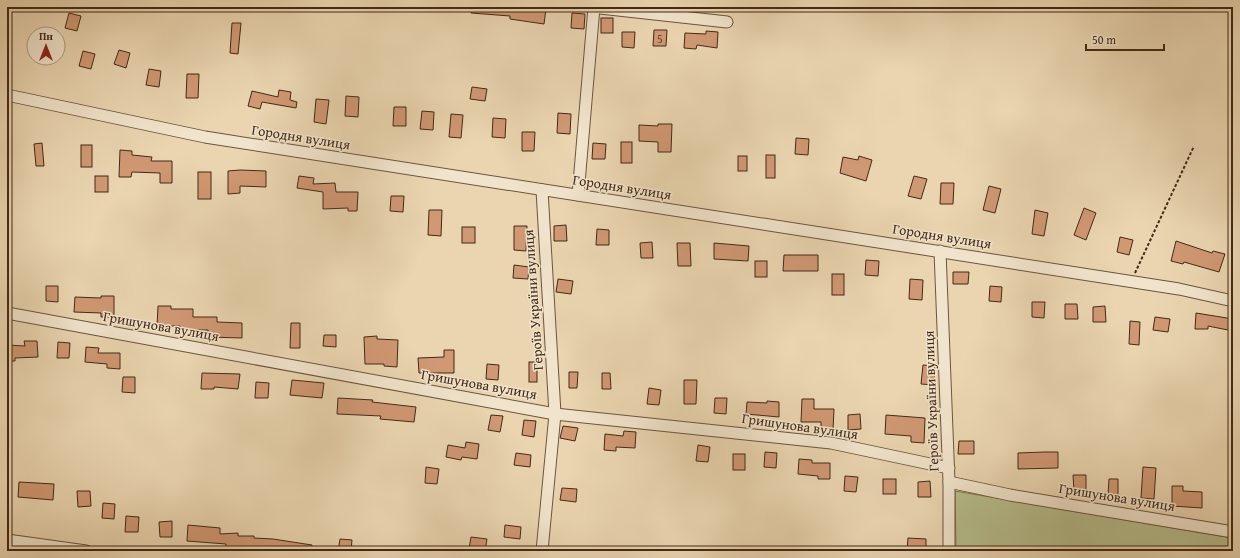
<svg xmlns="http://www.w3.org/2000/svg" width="1240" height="558" viewBox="0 0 1240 558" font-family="'Gentium Book Plus',serif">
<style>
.green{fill:#b6bd8c;stroke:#7c7352}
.building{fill:#d09873;stroke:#432917}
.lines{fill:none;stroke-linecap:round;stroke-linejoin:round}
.street-casing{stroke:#6d543d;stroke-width:13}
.path{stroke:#432917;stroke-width:2;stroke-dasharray:3 2;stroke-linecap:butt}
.street{stroke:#f1e4cc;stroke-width:11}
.labels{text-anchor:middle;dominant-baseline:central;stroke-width:3;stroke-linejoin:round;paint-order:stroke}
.number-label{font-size:12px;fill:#66452e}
.street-label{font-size:14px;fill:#432917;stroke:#f1e4cc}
</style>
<rect width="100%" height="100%" fill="#ead5b0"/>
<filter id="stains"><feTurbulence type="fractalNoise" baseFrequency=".005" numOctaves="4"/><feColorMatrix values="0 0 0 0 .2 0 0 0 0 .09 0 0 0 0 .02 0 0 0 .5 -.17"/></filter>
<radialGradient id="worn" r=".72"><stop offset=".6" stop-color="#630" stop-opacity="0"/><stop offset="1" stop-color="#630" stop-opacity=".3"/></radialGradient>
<path class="green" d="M 955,491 L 1233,538 L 1233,551 L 956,551 Z"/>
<g class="building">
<path d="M 472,7 L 534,7 L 546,9 L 544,24 L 510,19 L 510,16 L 471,13 Z"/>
<path d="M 69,13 L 81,16 L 77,31 L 65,28 Z"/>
<path d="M 572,13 L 585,14 L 584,29 L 571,28 Z"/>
<rect x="601" y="18" width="12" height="15"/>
<path d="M 232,23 L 241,23 L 238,54 L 230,53 Z"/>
<path d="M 654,30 L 667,30 L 666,46 L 653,46 Z"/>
<path d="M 706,31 L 718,32 L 717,48 L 697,45 L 696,49 L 684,48 L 685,33 L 706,34 Z"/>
<path d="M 622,32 L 635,32 L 634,48 L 622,47 Z"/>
<path d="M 119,50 L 130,53 L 126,68 L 114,64 Z"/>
<path d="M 83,51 L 95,54 L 91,69 L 79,66 Z"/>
<path d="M 149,69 L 161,71 L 159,87 L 146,85 Z"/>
<path d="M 187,74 L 199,74 L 198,98 L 186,98 Z"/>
<path d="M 472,87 L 487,89 L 485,101 L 470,99 Z"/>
<path d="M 279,90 L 291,92 L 290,100 L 297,102 L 296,108 L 262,102 L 260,109 L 248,106 L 252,91 L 278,97 Z"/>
<path d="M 346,96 L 359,97 L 358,117 L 345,116 Z"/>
<path d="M 316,99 L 329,100 L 326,124 L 314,122 Z"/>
<path d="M 394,107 L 406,107 L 406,126 L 393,126 Z"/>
<path d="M 422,111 L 434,112 L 433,130 L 420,129 Z"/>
<path d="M 558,113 L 571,114 L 570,134 L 557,133 Z"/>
<path d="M 451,114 L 463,115 L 461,138 L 449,137 Z"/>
<path d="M 493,118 L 506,119 L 505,138 L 492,137 Z"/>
<path d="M 658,124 L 672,124 L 671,152 L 658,152 L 658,142 L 639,141 L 639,125 L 658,126 Z"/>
<path d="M 522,132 L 535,132 L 534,151 L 522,151 Z"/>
<path d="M 796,138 L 809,139 L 808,155 L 795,154 Z"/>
<rect x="621" y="142" width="11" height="21"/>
<path d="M 42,143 L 44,166 L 36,166 L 34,144 Z"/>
<path d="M 593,143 L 606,144 L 605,159 L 592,159 Z"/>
<rect x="81" y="145" width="11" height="22"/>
<path d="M 120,150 L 132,151 L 132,155 L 152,157 L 151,161 L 172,161 L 172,183 L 160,183 L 160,173 L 132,172 L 131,177 L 119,177 Z"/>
<rect x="766" y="155" width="9" height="23"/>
<rect x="738" y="156" width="9" height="15"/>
<path d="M 859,156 L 872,160 L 866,181 L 840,173 L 843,157 L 858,160 Z"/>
<path d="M 240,170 L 266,171 L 266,187 L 240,186 L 240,193 L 228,194 L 228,171 Z"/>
<rect x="198" y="172" width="13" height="27"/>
<rect x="95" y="176" width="13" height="16"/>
<path d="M 299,176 L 314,178 L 313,184 L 335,183 L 336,192 L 358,192 L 357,211 L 348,211 L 348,208 L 323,209 L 323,192 L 297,188 Z"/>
<path d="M 914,176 L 927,179 L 921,199 L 908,196 Z"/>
<path d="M 941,183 L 954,183 L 953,204 L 940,204 Z"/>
<path d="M 989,186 L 1001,189 L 995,213 L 983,210 Z"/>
<path d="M 391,196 L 404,196 L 403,212 L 390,211 Z"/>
<path d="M 1084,208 L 1096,213 L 1086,240 L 1074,235 Z"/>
<path d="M 429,210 L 442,210 L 441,236 L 428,235 Z"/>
<path d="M 1035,210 L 1048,213 L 1044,236 L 1032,234 Z"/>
<path d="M 566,225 L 567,241 L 554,241 L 554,226 Z"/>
<path d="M 514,226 L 527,226 L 526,251 L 514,250 Z"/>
<rect x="462" y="227" width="13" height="16"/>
<path d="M 597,229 L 609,230 L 609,245 L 596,245 Z"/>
<path d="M 1120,237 L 1133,240 L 1129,255 L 1117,252 Z"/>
<path d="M 1176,241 L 1212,253 L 1213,251 L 1225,254 L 1219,272 L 1184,262 L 1183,264 L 1171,261 Z"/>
<path d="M 652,242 L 653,258 L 641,258 L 640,243 Z"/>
<path d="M 677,243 L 690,243 L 691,266 L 678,266 Z"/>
<path d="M 714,243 L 749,246 L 748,261 L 714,259 Z"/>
<path d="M 784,255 L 818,255 L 818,271 L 783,271 Z"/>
<path d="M 866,260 L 879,261 L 878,276 L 865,275 Z"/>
<rect x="755" y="261" width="12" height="16"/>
<path d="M 514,265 L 529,267 L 528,279 L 513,278 Z"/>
<path d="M 953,272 L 969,272 L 968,284 L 953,284 Z"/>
<rect x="832" y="274" width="12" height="21"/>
<path d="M 558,279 L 573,281 L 571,294 L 556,292 Z"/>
<path d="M 910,279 L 923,280 L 922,300 L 909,299 Z"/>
<path d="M 46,286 L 58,286 L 58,302 L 46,301 Z"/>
<path d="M 990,286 L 1002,287 L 1001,302 L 989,301 Z"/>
<path d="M 101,296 L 114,296 L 114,317 L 101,317 L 101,313 L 74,312 L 75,297 L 101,298 Z"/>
<path d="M 1032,302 L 1045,302 L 1044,318 L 1032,317 Z"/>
<path d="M 1065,304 L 1077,304 L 1078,319 L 1065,319 Z"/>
<path d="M 158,306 L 171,306 L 171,309 L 193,309 L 193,317 L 217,317 L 217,322 L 242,323 L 242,338 L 208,337 L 208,330 L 180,330 L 180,326 L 157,326 Z"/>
<path d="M 1105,306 L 1106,322 L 1093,322 L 1093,307 Z"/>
<path d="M 1196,313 L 1233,319 L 1233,331 L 1208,326 L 1208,329 L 1195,329 Z"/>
<path d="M 1155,317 L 1170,319 L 1168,332 L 1153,330 Z"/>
<path d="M 1130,321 L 1140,322 L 1139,345 L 1129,344 Z"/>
<path d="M 291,323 L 300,323 L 300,348 L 290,348 Z"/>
<path d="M 324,335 L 336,335 L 336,347 L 323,346 Z"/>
<path d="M 377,336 L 377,339 L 398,340 L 397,367 L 384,366 L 384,364 L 365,364 L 364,337 Z"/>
<path d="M 24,341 L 37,341 L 38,357 L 15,358 L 15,361 L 7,361 L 7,345 L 25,346 Z"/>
<path d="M 58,342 L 70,343 L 69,358 L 57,358 Z"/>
<path d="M 86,347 L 99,348 L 98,353 L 120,353 L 120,369 L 107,368 L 107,364 L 85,362 Z"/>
<path d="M 444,350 L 454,350 L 454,373 L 419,373 L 418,358 L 444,357 Z"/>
<rect x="529" y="362" width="8" height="20"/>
<path d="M 487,364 L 499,365 L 498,380 L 486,379 Z"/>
<path d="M 923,365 L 935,366 L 934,385 L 921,384 Z"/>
<path d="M 569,372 L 578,372 L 577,388 L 569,388 Z"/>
<path d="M 202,373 L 240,374 L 238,389 L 214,387 L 214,389 L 201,389 Z"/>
<path d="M 602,373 L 610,373 L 611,389 L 602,389 Z"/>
<path d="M 123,377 L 135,377 L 135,393 L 122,392 Z"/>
<path d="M 292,380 L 324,383 L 322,398 L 290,395 Z"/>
<path d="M 684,380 L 697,380 L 696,404 L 684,404 Z"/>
<path d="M 256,382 L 269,383 L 268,398 L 255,398 Z"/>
<path d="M 649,388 L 661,390 L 659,405 L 647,404 Z"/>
<path d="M 338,398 L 373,400 L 372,402 L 416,407 L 414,422 L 380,419 L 381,416 L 337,414 Z"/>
<path d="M 715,398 L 727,398 L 726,414 L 714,413 Z"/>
<path d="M 802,399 L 814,399 L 814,409 L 834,409 L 833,430 L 821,429 L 821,422 L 801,422 Z"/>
<path d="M 767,401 L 779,402 L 779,417 L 746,414 L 747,402 L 767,403 Z"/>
<path d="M 860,414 L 861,429 L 848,430 L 848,415 Z"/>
<path d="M 491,415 L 503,416 L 500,432 L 488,430 Z"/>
<path d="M 886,415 L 925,418 L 924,443 L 911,442 L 911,436 L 885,434 Z"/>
<path d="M 524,420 L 536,421 L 534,437 L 522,435 Z"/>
<path d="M 563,426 L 578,428 L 575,441 L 560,438 Z"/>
<path d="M 624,431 L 636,432 L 635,448 L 616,447 L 616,451 L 604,450 L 605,434 L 623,436 Z"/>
<path d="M 959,441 L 974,441 L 974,454 L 958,454 Z"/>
<path d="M 466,442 L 479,444 L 477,459 L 462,457 L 461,460 L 446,457 L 448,445 L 465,448 Z"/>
<path d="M 698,445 L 710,447 L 708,462 L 696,461 Z"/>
<path d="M 765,452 L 777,453 L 776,468 L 764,467 Z"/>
<path d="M 1044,452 L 1058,452 L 1058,468 L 1018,469 L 1018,453 Z"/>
<path d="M 516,453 L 531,455 L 530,467 L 514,465 Z"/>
<rect x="733" y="454" width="12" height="16"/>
<path d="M 799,459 L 812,460 L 812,463 L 830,463 L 830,479 L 818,479 L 818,476 L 798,474 Z"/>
<path d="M 426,467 L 439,469 L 437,484 L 425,483 Z"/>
<path d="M 1143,467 L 1156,468 L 1154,499 L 1141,498 Z"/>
<path d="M 1073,475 L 1086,475 L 1086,491 L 1074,491 Z"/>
<path d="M 845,476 L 858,477 L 856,492 L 844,491 Z"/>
<rect x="883" y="479" width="13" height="15"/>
<path d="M 1109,479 L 1118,479 L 1118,495 L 1108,495 Z"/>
<path d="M 930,481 L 931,497 L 918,497 L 918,482 Z"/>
<path d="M 19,482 L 54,484 L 53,500 L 18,497 Z"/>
<path d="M 1172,486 L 1183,486 L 1183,491 L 1202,492 L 1202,508 L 1172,506 Z"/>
<path d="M 562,488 L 577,489 L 576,502 L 560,500 Z"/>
<path d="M 77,491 L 90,491 L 91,506 L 78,507 Z"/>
<path d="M 103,503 L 115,504 L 114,519 L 102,518 Z"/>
<path d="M 126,516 L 139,517 L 138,532 L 125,532 Z"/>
<path d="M 172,521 L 172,537 L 160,537 L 159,522 Z"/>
<path d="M 188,525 L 220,528 L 220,534 L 238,533 L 238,536 L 254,536 L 254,538 L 273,539 L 312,545 L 312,551 L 242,551 L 242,549 L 226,549 L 226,544 L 187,541 Z"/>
<path d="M 505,525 L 521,527 L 520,539 L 504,537 Z"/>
<path d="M 471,537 L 487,539 L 485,551 L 469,549 Z"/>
<path d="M 908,538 L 926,539 L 926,551 L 907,551 Z"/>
<path d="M 340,539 L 352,540 L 351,551 L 338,551 Z"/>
</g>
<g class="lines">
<g class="street-casing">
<g id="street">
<path d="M 591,7 L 727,22"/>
<path d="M 7,95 L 205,137 L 1179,289 L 1233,301"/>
<path d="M 542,190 L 555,414 L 542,551"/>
<path d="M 578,195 L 594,7"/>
<path d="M 940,251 L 949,482 L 949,551"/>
<path d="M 7,313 L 555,414 L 831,443 L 949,468"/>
<path d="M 949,482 L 1010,495 L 1233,532"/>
<path d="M 7,540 L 86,551"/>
</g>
</g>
<path class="path" d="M 1135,273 L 1194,146"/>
<use href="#street" class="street"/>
</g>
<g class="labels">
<g class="number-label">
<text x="660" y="38">5</text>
</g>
<g class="street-label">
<text transform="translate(301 137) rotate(9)">Городня вулиця</text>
<text transform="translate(622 187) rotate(9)">Городня вулиця</text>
<text transform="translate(942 236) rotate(9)">Городня вулиця</text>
<text transform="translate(533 300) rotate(-94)">Героїв України вулиця</text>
<text transform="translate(161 326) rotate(10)">Гришунова вулиця</text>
<text transform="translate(479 384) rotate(10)">Гришунова вулиця</text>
<text transform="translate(931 401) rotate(-92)">Героїв України вулиця</text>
<text transform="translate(800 426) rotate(8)">Гришунова вулиця</text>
<text transform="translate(1117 497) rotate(9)">Гришунова вулиця</text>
</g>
</g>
<rect width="1240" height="558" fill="none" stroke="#ead5b0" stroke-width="24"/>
<rect x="8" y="8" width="1224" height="542" fill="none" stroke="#432917" stroke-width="2"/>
<rect x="12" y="12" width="1216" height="534" fill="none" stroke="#432917"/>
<g transform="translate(46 46)"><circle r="19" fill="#f1e4cc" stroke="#ab9984"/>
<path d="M0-3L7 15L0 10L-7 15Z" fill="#8f2418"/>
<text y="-6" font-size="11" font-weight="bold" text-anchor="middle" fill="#432917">Пн</text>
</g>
<path d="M1086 44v6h78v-6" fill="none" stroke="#432917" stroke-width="2"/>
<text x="1092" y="44" font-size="12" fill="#432917" stroke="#f1e4cc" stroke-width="3" paint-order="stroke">50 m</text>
<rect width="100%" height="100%" filter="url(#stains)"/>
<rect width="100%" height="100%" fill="url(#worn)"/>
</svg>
